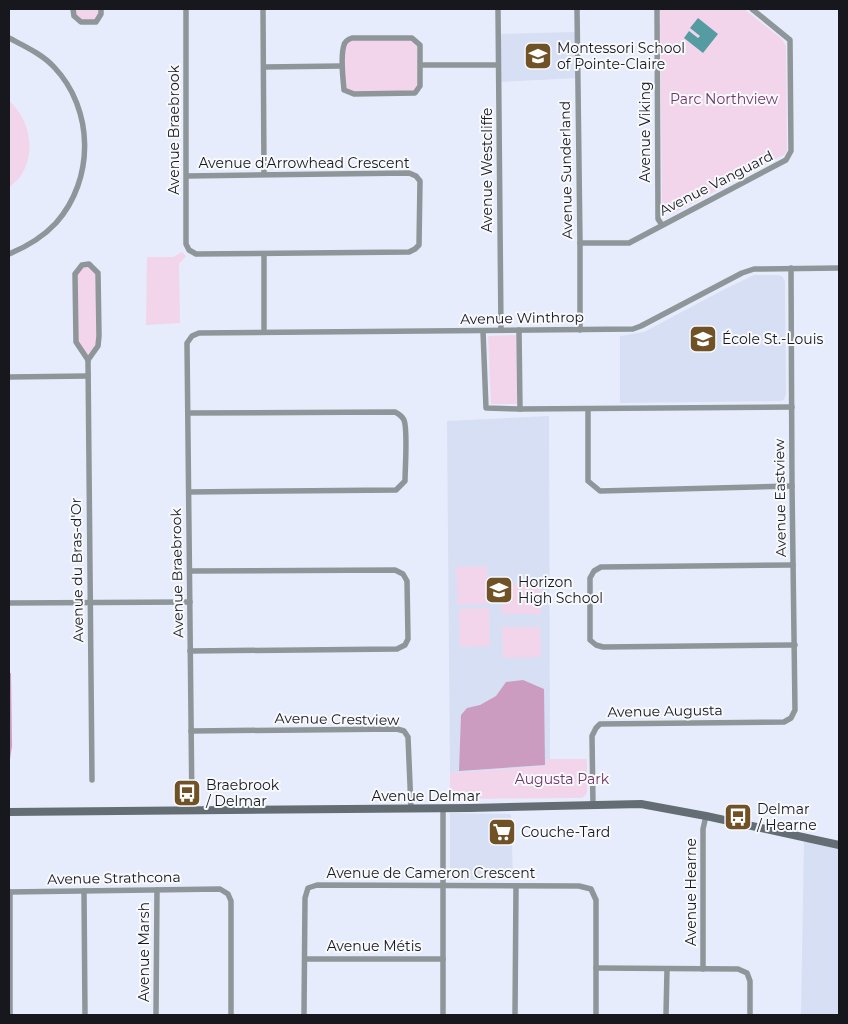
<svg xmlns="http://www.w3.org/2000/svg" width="848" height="1024" viewBox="0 0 848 1024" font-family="Montserrat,sans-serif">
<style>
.built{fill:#d7dff5}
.green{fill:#f2d5eb}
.forest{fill:#cb9cbf}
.water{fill:#559ca2}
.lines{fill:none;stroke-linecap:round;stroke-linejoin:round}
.street{stroke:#8f969a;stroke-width:5.5}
.secondary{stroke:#646d73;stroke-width:8}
.labels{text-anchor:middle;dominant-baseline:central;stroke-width:4;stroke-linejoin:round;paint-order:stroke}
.poi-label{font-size:14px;fill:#16181d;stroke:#f8f9fd;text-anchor:start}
.park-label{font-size:14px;fill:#6e3563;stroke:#f8f9fd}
.street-label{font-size:14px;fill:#16181d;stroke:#f8f9fd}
</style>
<rect width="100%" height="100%" fill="#e6ecfb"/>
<g class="built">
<path d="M 577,32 L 578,78 L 498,82 L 498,34 Z"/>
<path d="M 754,275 L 779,275 L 782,276 L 785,281 L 786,394 L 784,400 L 780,401 L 620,403 L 620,336 L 644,332 L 725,289 Z"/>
<path d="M 549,416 L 550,759 L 546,760 L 546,766 L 450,773 L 447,421 Z"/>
<path d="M 450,813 L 511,814 L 513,879 L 450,880 Z"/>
<path d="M 804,839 L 839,848 L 839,1015 L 801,1015 Z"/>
</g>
<g class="green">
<path d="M 73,9 L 101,9 L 96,22 L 81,22 L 74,16 Z"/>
<path d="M 660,9 L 744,9 L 782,39 L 786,46 L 787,151 L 785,154 L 672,214 L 666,212 L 662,207 Z"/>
<path d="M 412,38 L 417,41 L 420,86 L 415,93 L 354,94 L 344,90 L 342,66 L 347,40 Z"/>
<path d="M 9,101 C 30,119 37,153 20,177 C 17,181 12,184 9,188 Z"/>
<path d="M 182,252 L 186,256 L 179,264 L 180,323 L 146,325 L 147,257 L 173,257 Z"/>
<path d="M 89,264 L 98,273 L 98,346 L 88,360 L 76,342 L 78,269 Z"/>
<path d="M 517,335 L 517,404 L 491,404 L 488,336 Z"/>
<path d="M 487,566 L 488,604 L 458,605 L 456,567 Z"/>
<path d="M 502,584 L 540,584 L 541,614 L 502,614 Z"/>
<path d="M 489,608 L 490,646 L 460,647 L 459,609 Z"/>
<path d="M 502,627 L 540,627 L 541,657 L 503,658 Z"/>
<path d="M 550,759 L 587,759 L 587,792 L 585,796 L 581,798 L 450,799 L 450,773 L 546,766 L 546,760 Z"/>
</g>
<g class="forest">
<path d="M 9,673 L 11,673 L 12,746 L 9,766 Z"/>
<path d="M 523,680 L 544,689 L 545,765 L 459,771 L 461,715 L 467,708 L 480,705 L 496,696 L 506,682 Z"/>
</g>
<path class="water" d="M 698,18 L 718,34 L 703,53 L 684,38 L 689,31 L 698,38 L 700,36 L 690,28 Z"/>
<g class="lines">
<g class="street">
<path d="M 73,9 L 74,16 L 81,22 L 96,22 L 101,14 L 101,9"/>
<path d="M 186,9 L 186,244 L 189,250 L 196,254 L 409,252 L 415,249 L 419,245 L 420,181 L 416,176 L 409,173 L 187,176"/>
<path d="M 263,9 L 264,174"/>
<path d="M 498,9 L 501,330"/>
<path d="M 577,9 L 580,243 L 580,330"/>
<path d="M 657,9 L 658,219 L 662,225"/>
<path d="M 9,38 C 24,46 42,54 54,67 C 94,109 95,179 56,223 C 43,237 26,247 9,254"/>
<path d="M 352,38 L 412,38 L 420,45 L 420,86 L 415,93 L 354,94 L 344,90 C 343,77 340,57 344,45 C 345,41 349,39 352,38 Z"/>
<path d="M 421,65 L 498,65"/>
<path d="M 264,67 L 342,66"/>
<path d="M 580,243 L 629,243 L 786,160 L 791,151 L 790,40 L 752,9"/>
<path d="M 264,254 L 264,332"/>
<path d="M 89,264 L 98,273 L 99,336 L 98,346 L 88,360 L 76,342 L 75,274 L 82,265 Z"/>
<path d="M 519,330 L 520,409"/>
<path d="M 483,331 L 486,408 L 520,409 L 792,407"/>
<path d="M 88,360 L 92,780"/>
<path d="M 9,377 L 88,376"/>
<path d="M 588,409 L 588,481 L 600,491 L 792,486"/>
<path d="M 188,413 L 395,412 C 399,414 402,416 404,420 C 408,430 405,468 405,481 L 396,490 L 189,492"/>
<path d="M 793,565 L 601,567 L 594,571 L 590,578 L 590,640 L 596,645 L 603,647 L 795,645"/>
<path d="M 190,571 L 395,570 L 403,574 L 407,581 L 408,639 L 405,645 L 397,649 L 190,651"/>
<path d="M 9,603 L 190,602"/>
<path d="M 191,731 L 397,729 L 404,731 L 408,737 L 411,808"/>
<path d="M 593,806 L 592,736 L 596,728 L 600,724 L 784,722 L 791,718 L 795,710 L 792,486 L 791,268"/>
<path d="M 192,810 L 187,343 L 192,336 L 199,333 L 633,329 L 641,326 L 742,273 L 754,269 L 839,268"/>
<path d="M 84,891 L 85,1015"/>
<path d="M 9,892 L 220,889 L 228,894 L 231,901 L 231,1015"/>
<path d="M 10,892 L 10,1015"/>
<path d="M 305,959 L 443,959"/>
<path d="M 596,968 L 738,969 L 747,973 L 750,981 L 750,1015"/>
<path d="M 703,969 L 703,829 L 706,816"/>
<path d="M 156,1015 L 157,890"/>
<path d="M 304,1015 L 305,898 L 308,888 L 317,885 L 579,886 L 591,889 L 596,900 L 596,1015"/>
<path d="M 443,1015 L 443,809"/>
<path d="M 515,1015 L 516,887"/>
<path d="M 666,1015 L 667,970"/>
</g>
<path class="secondary" d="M 9,812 L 470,808 L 641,804 L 706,816 L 839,845"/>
</g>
<defs>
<g id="school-square" transform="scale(1.4375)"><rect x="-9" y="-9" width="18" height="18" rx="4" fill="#705226" stroke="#f8f9fd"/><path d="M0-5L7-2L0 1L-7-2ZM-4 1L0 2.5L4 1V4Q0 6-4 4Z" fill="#fff"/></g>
<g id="bus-square" transform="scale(1.4375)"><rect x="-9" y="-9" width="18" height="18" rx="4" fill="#705226" stroke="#f8f9fd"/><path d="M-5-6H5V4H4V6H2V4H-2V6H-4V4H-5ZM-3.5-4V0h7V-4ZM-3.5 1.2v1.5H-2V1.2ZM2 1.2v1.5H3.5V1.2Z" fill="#fff"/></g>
<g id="supermarket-square" transform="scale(1.4375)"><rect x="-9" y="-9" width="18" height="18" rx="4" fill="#705226" stroke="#f8f9fd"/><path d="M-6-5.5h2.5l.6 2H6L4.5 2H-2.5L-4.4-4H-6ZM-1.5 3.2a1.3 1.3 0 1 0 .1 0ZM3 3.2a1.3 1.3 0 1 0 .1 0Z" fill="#fff"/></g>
</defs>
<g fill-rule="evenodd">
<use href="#school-square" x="538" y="56"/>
<use href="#school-square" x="703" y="339"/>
<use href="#school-square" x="499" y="590"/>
<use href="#bus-square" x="187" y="793"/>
<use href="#bus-square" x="738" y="817"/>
<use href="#supermarket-square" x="502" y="832"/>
</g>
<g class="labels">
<g class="poi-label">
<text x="557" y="48">Montessori School<tspan x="557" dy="16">of Pointe-Claire</tspan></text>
<text x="722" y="339">École St.-Louis</text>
<text x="518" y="582">Horizon<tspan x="518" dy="16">High School</tspan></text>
<text x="206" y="785">Braebrook<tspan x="206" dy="16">/ Delmar</tspan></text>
<text x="757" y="809">Delmar<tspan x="757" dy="16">/ Hearne</tspan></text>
<text x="521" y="832">Couche-Tard</text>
</g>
<g class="park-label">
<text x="724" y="99">Parc Northview</text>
<text x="562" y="779">Augusta Park</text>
</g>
<g class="street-label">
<text transform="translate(174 130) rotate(-90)">Avenue Braebrook</text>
<text transform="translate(645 132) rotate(-90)">Avenue Viking</text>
<text x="304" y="163">Avenue d'Arrowhead Crescent</text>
<text transform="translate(487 170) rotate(-90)">Avenue Westcliffe</text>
<text transform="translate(566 170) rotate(-91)">Avenue Sunderland</text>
<text transform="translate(716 183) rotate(-27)">Avenue Vanguard</text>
<text transform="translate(522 318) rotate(-1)">Avenue Winthrop</text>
<text transform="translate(780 498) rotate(-91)">Avenue Eastview</text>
<text transform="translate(77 570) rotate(-91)">Avenue du Bras-d'Or</text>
<text transform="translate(177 573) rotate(-91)">Avenue Braebrook</text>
<text transform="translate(665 711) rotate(-1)">Avenue Augusta</text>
<text transform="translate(337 719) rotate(1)">Avenue Crestview</text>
<text x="426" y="796">Avenue Delmar</text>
<text x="431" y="873">Avenue de Cameron Crescent</text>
<text transform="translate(114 878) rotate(-1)">Avenue Strathcona</text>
<text transform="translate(691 892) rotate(-90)">Avenue Hearne</text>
<text x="374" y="946">Avenue Métis</text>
<text transform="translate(144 952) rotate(-90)">Avenue Marsh</text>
</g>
</g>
<rect width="848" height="1024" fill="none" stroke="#16181d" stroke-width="20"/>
</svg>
